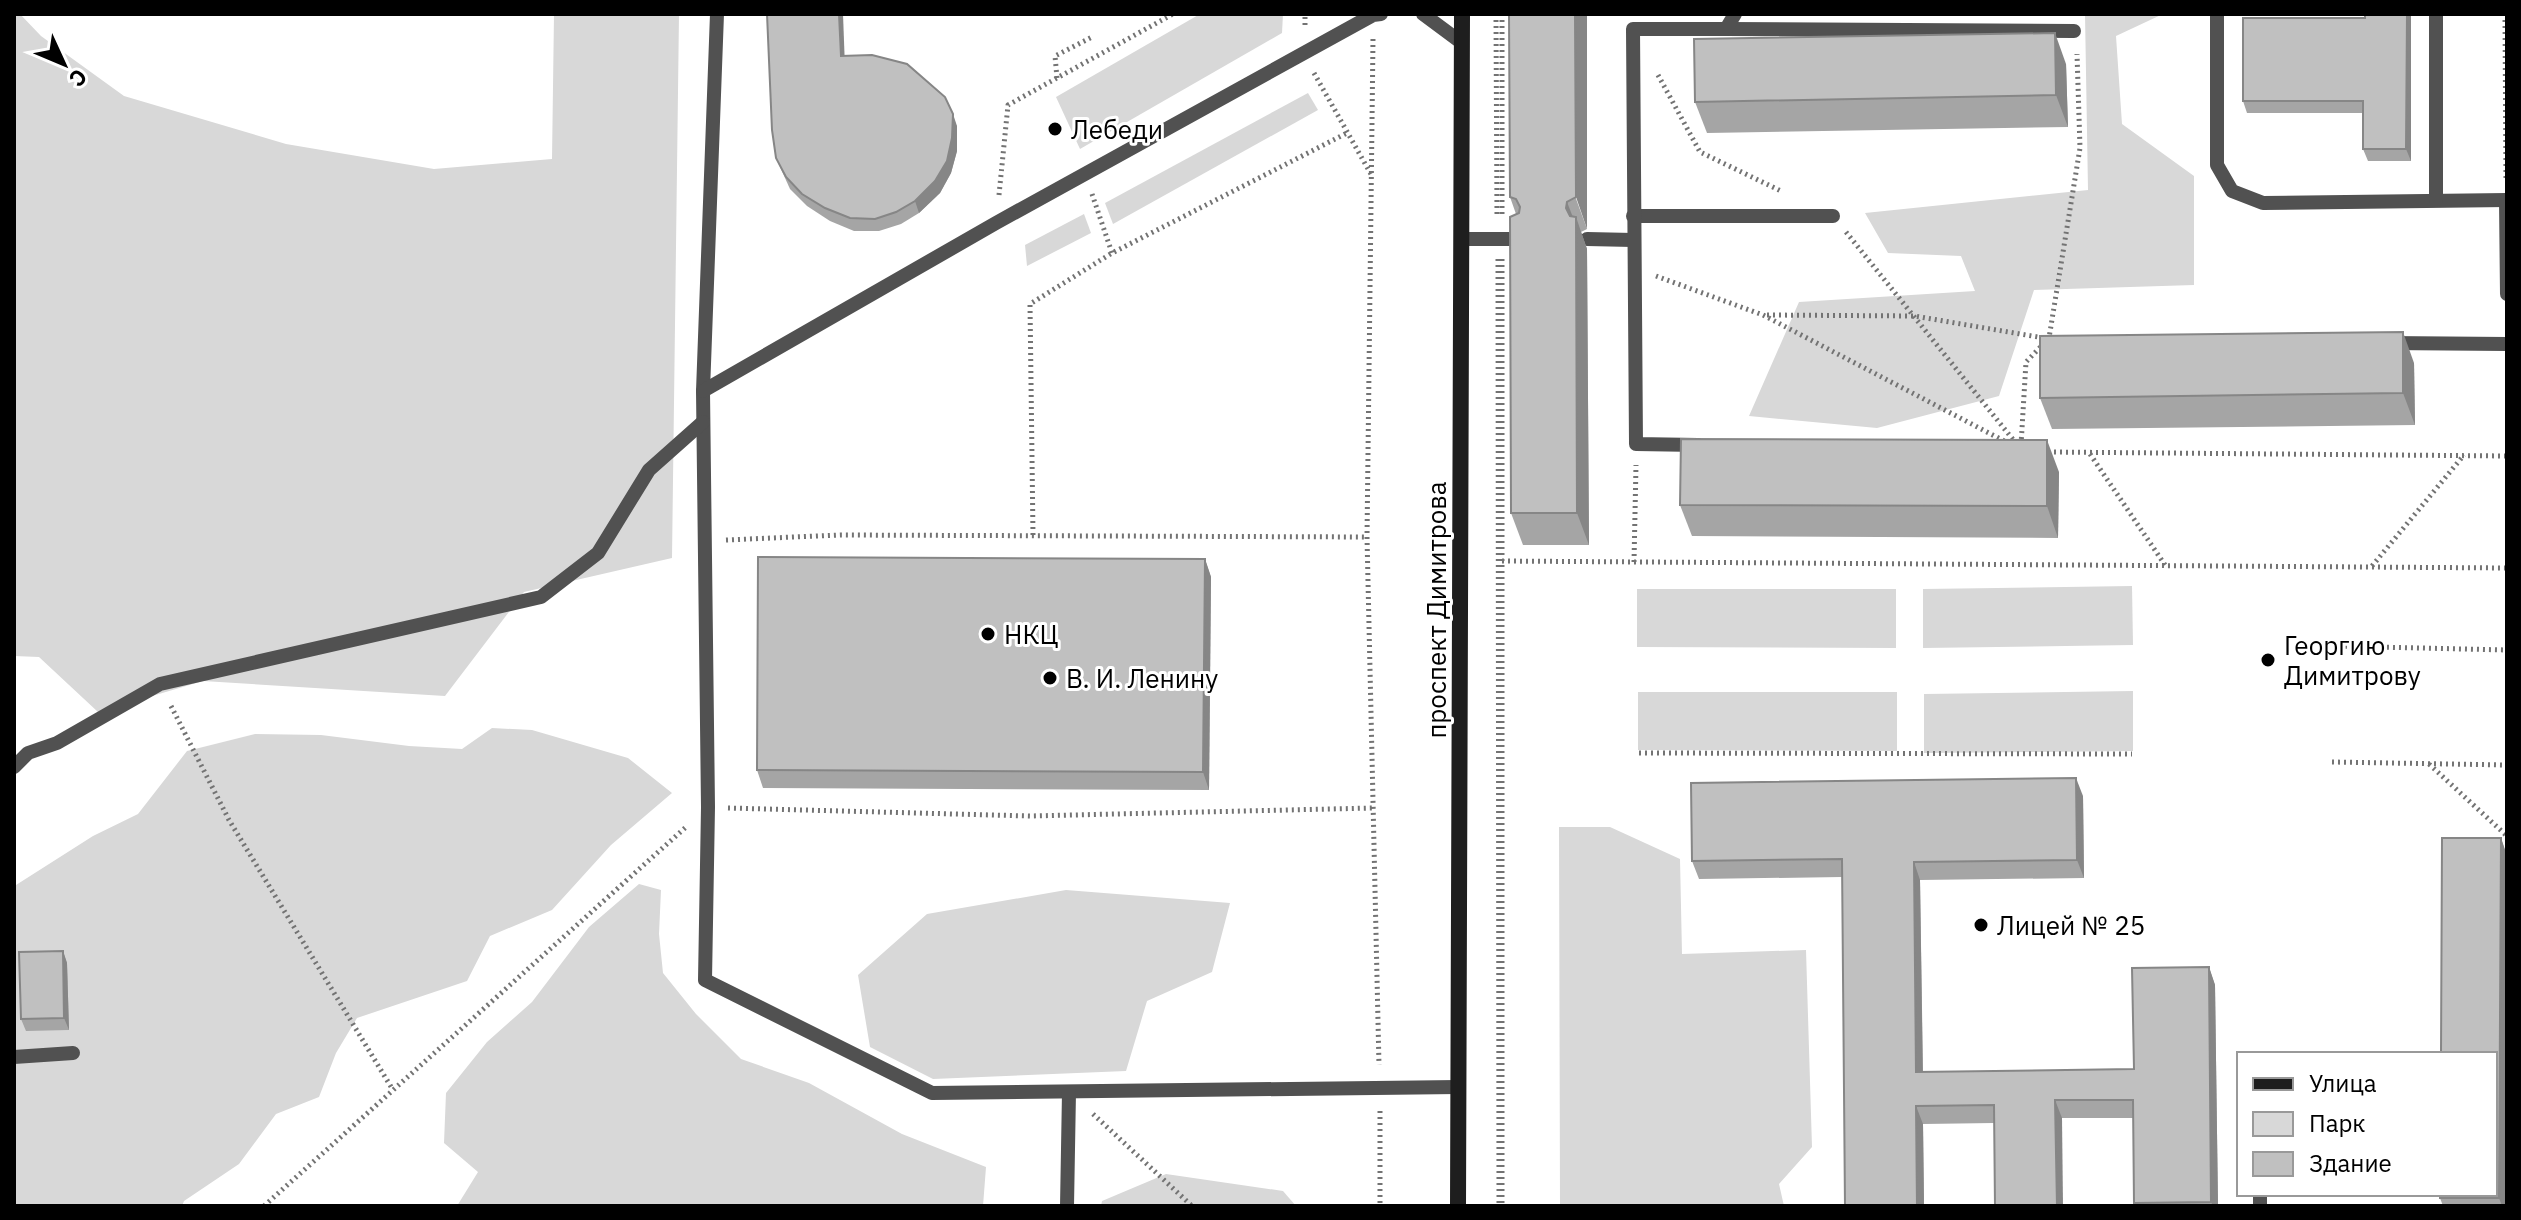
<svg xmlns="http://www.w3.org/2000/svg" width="2521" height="1220" viewBox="0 0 2521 1220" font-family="'IBM Plex Sans',sans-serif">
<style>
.green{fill:#d8d8d8}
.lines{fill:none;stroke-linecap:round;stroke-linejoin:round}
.path{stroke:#737373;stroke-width:5;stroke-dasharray:2 4;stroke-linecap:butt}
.service{stroke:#515151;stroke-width:14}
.secondary{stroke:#1e1e1e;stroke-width:16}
.wall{fill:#a5a5a5}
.shaded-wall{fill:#868686}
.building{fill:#c0c0c0;stroke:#868686;stroke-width:2}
.poi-dot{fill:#000;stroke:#fff;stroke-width:3}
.labels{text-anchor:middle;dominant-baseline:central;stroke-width:6;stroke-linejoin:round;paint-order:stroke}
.poi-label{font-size:26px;fill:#000;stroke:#fff;text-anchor:start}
.street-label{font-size:26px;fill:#000;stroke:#fff}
</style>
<rect width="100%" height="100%" fill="#fff"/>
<g class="green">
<path d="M 14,14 L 20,14 L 41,36 L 124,96 L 286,144 L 434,169 L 552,159 L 554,14 L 679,14 L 672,558 L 524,592 L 445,696 L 203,681 L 98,712 L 39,657 L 14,656 Z"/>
<path d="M 1200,14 L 1283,14 L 1282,33 L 1080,149 L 1056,97 Z"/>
<path d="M 2085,14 L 2163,14 L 2116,36 L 2122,124 L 2194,176 L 2194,285 L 2034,290 L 1999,396 L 1877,428 L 1749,416 L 1799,302 L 1975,291 L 1961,256 L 1888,253 L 1865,213 L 2088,190 Z"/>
<path d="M 1308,93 L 1318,110 L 1113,224 L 1105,203 Z"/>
<path d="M 1084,214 L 1091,233 L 1027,266 L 1025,245 Z"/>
<path d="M 2132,586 L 2133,645 L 1923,648 L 1923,589 Z"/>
<path d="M 1637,589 L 1896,589 L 1896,648 L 1637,647 Z"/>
<path d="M 2133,691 L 2133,751 L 1924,753 L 1924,694 Z"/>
<path d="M 1638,692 L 1897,692 L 1897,751 L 1638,750 Z"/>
<path d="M 492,728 L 532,730 L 628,758 L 672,793 L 611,845 L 552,910 L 490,936 L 467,981 L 357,1018 L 336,1053 L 319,1097 L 276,1114 L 239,1164 L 184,1201 L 182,1206 L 14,1206 L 16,885 L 93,836 L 138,814 L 187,751 L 255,734 L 321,735 L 409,746 L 462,749 Z"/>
<path d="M 1559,827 L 1610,827 L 1680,859 L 1682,954 L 1806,950 L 1812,1147 L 1779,1184 L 1784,1206 L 1560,1206 Z"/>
<path d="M 639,884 L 661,890 L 659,934 L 663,973 L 696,1014 L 741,1059 L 809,1083 L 902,1134 L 986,1167 L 983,1206 L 457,1206 L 478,1172 L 444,1143 L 446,1093 L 487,1042 L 532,1002 L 589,927 Z"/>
<path d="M 1066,890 L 1230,903 L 1212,972 L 1147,1001 L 1126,1071 L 933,1079 L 870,1047 L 858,975 L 927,914 Z"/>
<path d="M 1166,1174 L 1283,1191 L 1296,1206 L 1101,1206 L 1102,1201 Z"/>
</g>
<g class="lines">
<g class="path">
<path d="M 1496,14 L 1497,217"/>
<path d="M 1502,14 L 1502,217"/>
<path d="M 2505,14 L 2506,179"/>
<path d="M 1305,25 L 1305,14"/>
<path d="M 1373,39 L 1367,537 L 1379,1065"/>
<path d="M 1314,73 L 1372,176"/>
<path d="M 1658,75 L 1700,152 L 1781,191"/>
<path d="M 1057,78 L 1055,56 L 1094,36"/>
<path d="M 1092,194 L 1112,253"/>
<path d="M 999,195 L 1008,105 L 1173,14"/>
<path d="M 1846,232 L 2015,442"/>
<path d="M 1498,259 L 1499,1206"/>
<path d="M 1502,259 L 1502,1206"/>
<path d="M 1656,276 L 1763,315 L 2008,443"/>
<path d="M 1767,315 L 1914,316 L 2044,338"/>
<path d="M 2021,445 L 2026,362 L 2049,338 L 2080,148 L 2077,54"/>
<path d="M 2048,452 L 2507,456"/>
<path d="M 2090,454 L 2165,565"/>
<path d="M 1033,535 L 1030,304 L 1112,253 L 1347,133"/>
<path d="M 726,540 L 840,535 L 1367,537"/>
<path d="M 1502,561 L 2507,568"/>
<path d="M 1634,562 L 1636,465"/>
<path d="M 2372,566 L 2464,455"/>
<path d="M 2333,646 L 2507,650"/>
<path d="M 171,706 L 229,820 L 393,1090"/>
<path d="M 1639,753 L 2132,754"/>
<path d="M 2332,762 L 2507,765"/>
<path d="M 2429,764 L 2507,836"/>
<path d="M 728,808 L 1030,816 L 1373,808"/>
<path d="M 1380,1111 L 1380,1206"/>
<path d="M 1093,1114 L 1192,1206"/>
<path d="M 264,1206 L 686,827"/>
</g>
<g class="service">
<path d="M 717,14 L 703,391 L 708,807 L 705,980 L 932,1093 L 1458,1087"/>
<path d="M 1423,14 L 1462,43"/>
<path d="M 2217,14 L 2217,165 L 2232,191 L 2263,203 L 2507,200"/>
<path d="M 2436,14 L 2436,200"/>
<path d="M 1726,29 L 2074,31"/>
<path d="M 2506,200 L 2507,294"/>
<path d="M 1633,216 L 1833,216"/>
<path d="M 1462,239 L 1522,239"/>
<path d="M 1587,239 L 1633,240"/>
<path d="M 2387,343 L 2507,344"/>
<path d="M 703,391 L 996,223 L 1373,15 L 1381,14"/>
<path d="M 1698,445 L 1636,444 L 1633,29 L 1726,29 L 1735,14"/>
<path d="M 14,767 L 28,753 L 57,743 L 160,684 L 541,597 L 598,553 L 649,470 L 703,422"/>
<path d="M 14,1057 L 73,1053"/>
<path d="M 1067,1206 L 1069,1092"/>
<path d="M 2260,1206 L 2260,1194"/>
</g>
<path class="secondary" d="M 1458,1206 L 1462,14"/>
</g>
<g class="wall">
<path d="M 1509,14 L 1587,229 L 1581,232 L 1587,249 L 1589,545 L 1523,545 L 1511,513 L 1516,214 L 1510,197 Z"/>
<path d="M 2365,14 L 2411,14 L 2411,161 L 2368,161 L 2363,149 L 2363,113 L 2247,113 L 2243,101 L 2365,18 Z"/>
<path d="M 845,56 L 957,126 L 957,151 L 951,173 L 940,193 L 919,213 L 901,224 L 879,231 L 854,231 L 830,221 L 807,206 L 790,189 L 776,158 Z"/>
<path d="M 2066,64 L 2068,127 L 1707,133 L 1695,102 Z"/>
<path d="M 2414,363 L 2415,425 L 2052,429 L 2040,398 Z"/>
<path d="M 2059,472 L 2058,538 L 1692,536 L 1680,505 Z"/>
<path d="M 1205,559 L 1211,577 L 1209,790 L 763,788 L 757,770 Z"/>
<path d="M 2083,796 L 2084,878 L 1920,880 L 1923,1072 L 2134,1069 L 2209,967 L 2215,985 L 2218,1206 L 2135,1206 L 2134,1203 L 2133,1118 L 2062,1118 L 1994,1123 L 1923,1124 L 1924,1206 L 1842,877 L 1699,879 L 1692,861 Z"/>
<path d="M 2501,838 L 2507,856 L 2507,1206 L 2443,1206 L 2440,1198 Z"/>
<path d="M 63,951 L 67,963 L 69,1030 L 26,1031 L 21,1019 Z"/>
</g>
<g class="shaded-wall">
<path d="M 839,14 L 843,14 L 845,68 L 841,56 Z"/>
<path d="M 1575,14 L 1587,14 L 1587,229 L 1576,197 Z"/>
<path d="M 2407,14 L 2411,14 L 2411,161 L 2406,149 Z"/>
<path d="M 2055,33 L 2066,64 L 2068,127 L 2056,95 Z"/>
<path d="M 953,114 L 957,126 L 957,151 L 951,173 L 940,193 L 919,213 L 915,201 Z"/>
<path d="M 1567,202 L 1576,225 L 1576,217 L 1587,249 L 1589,545 L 1577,513 L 1566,208 Z"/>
<path d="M 2403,332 L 2414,363 L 2415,425 L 2403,393 Z"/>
<path d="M 2047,440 L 2059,472 L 2058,538 L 2047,506 Z"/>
<path d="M 1205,559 L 1211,577 L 1209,790 L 1203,772 Z"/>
<path d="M 2076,778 L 2083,796 L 2084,878 L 2077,860 Z"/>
<path d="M 2501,838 L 2507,856 L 2507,1206 L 2502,1206 L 2499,1198 Z"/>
<path d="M 1914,862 L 1920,880 L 1923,1090 L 1916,1072 Z"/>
<path d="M 63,951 L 67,963 L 69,1030 L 64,1018 Z"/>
<path d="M 2209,967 L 2215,985 L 2218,1206 L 2213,1206 L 2211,1202 Z"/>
<path d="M 2055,1100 L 2062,1118 L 2063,1206 L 2057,1206 Z"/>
<path d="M 1916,1106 L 1923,1124 L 1924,1206 L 1917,1206 Z"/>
</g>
<g class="building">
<path d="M 767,14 L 839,14 L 841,56 L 872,55 L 907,64 L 945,97 L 953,114 L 952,138 L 947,161 L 935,181 L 915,201 L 896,212 L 875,219 L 850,218 L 825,208 L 802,194 L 786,177 L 776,158 L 772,130 Z"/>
<path d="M 1509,14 L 1575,14 L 1576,197 L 1567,202 L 1566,208 L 1570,216 L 1576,217 L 1577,513 L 1511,513 L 1510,217 L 1519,213 L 1520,207 L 1516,199 L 1510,197 Z"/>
<path d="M 2365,14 L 2407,14 L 2406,149 L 2363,149 L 2363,101 L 2243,101 L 2243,18 L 2365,18 Z"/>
<path d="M 2055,33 L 2056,95 L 1695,102 L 1694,39 Z"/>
<path d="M 2403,332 L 2403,393 L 2040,398 L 2040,336 Z"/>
<path d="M 1681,439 L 2047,440 L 2047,506 L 1680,505 Z"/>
<path d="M 758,557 L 1205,559 L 1203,772 L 757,770 Z"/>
<path d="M 2076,778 L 2077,860 L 1914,862 L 1916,1072 L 2134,1069 L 2132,968 L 2209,967 L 2211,1202 L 2134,1203 L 2133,1100 L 2055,1100 L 2057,1206 L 1995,1206 L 1994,1105 L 1916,1106 L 1917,1206 L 1845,1206 L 1842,859 L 1692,861 L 1691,783 Z"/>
<path d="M 2442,838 L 2501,838 L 2499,1198 L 2440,1198 L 2440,1194 L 2495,1194 L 2495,1054 L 2441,1054 Z"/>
<path d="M 63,951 L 64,1018 L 21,1019 L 19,952 Z"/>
</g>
<g class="poi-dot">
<circle cx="1055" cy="129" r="8"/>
<circle cx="988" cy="634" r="8"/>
<circle cx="2268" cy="660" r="8"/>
<circle cx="1050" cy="678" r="8"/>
<circle cx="1981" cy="925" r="8"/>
</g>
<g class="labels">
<g class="poi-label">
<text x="1071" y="129">Лебеди</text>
<text x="1004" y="634">НКЦ</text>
<text x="2284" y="645">Георгию<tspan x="2284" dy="30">Димитрову</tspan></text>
<text x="1066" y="678">В. И. Ленину</text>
<text x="1997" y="925">Лицей № 25</text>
</g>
<g class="street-label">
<text transform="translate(1436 610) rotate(-90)">проспект Димитрова</text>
</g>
</g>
<rect width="2521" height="1220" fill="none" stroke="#000000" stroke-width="32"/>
<rect x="2237" y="1052" width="260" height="144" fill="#ffffff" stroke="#999999" stroke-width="2"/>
<rect x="2253" y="1078" width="40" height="12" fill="#1e1e1e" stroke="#999999" stroke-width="2"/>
<text x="2309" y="1092" font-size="24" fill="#000000">Улица</text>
<rect x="2253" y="1112" width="40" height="24" fill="#d8d8d8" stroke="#999999" stroke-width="2"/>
<text x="2309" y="1132" font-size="24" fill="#000000">Парк</text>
<rect x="2253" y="1152" width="40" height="24" fill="#c0c0c0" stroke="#999999" stroke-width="2"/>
<text x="2309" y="1172" font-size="24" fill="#000000">Здание</text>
<g transform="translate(64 64) rotate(134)" stroke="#ffffff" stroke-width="6" paint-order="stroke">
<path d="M0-6L14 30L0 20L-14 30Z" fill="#000000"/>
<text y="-12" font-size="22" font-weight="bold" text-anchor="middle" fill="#000000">С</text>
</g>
</svg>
